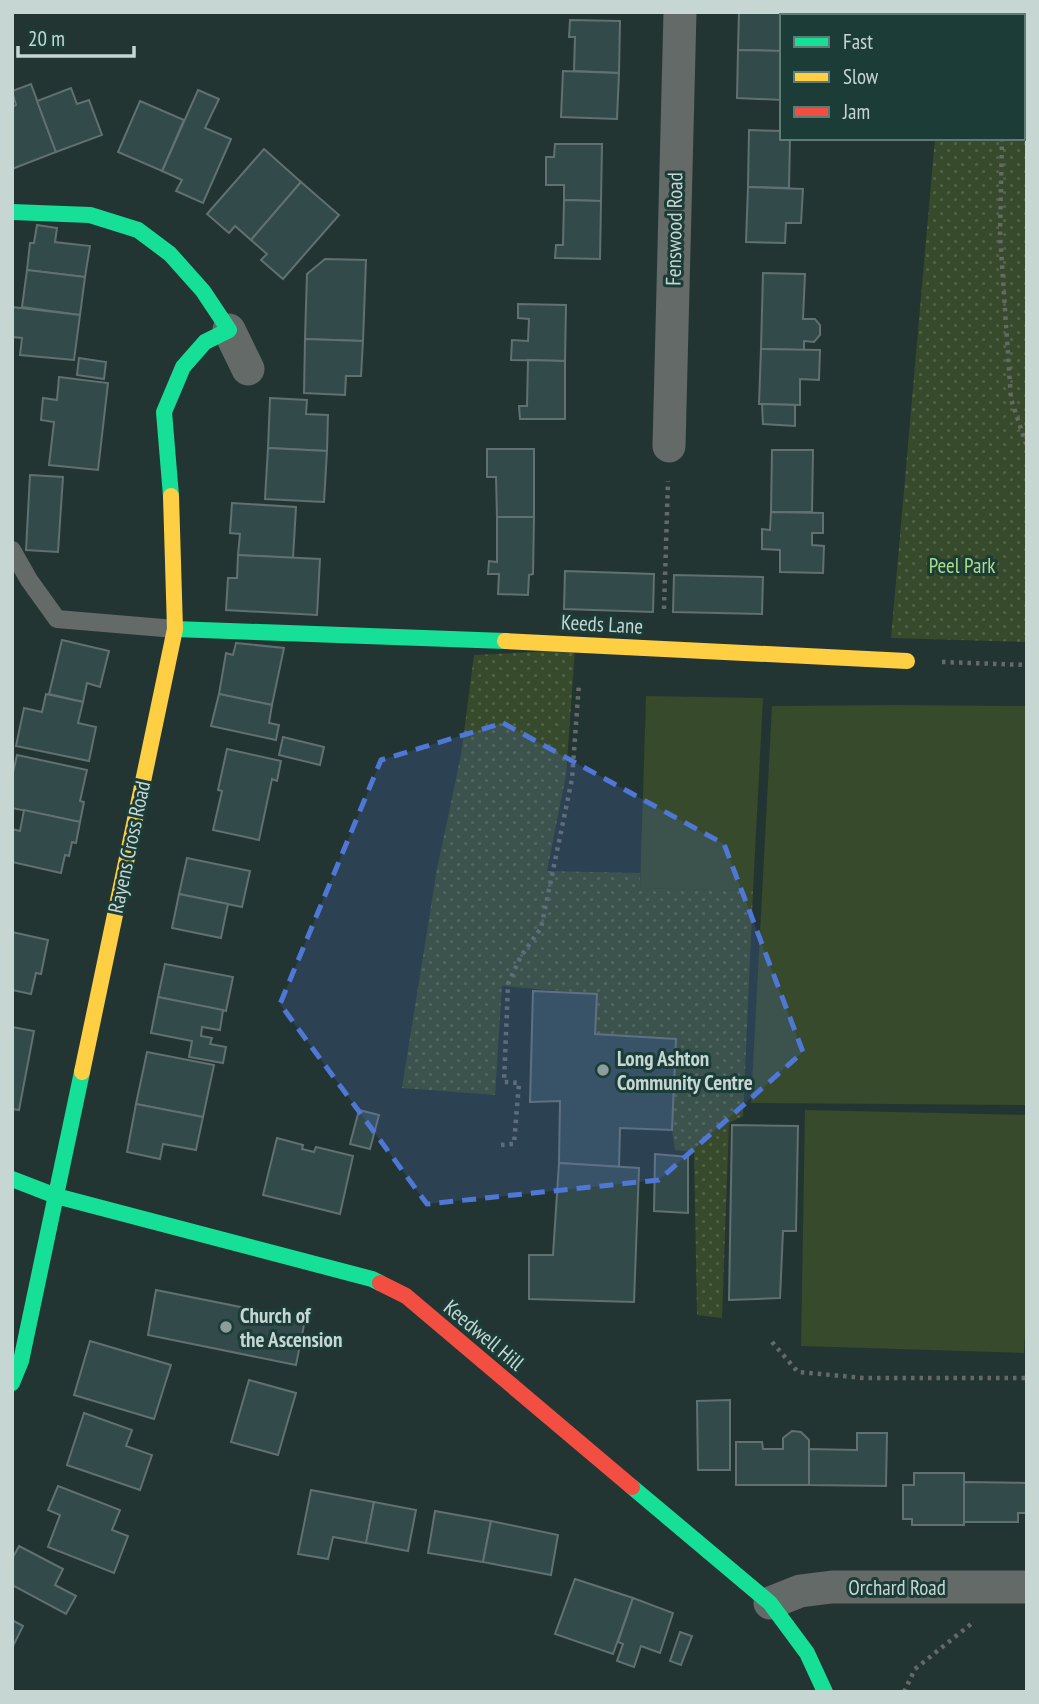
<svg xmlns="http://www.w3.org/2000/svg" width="1039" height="1704" viewBox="0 0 1039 1704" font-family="'PT Sans Narrow',sans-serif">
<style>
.green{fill:url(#green-dots)}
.pitch{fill:#374a2b}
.building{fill:#334a4b;stroke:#617070;stroke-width:2}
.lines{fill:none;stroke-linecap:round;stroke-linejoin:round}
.path{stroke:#636a68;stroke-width:4.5;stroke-dasharray:3.5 5;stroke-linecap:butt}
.lane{stroke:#646a68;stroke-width:18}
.street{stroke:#646a68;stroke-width:33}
.fast{stroke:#16e098;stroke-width:16}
.slow{stroke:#ffcf43;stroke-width:16}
.jam{stroke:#f24e42;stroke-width:16}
.marked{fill:#4f77d6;fill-opacity:0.2;stroke:#4f77d6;stroke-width:5;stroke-dasharray:14 9;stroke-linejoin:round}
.poi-dot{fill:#8c9e9b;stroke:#1c3c38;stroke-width:2.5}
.labels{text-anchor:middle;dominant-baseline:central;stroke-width:6;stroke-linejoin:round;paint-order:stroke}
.street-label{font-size:21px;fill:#c5d6d3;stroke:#1c3c38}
.park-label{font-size:21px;fill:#acdd87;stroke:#1c3c38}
.poi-label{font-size:21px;font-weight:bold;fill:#c5d6d3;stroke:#1c3c38;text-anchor:start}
</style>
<defs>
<pattern id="green-dots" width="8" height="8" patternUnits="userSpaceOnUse" patternTransform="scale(1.75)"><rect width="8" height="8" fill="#374a2b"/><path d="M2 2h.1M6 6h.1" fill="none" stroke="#526349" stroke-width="1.8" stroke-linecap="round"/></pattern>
</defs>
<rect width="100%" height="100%" fill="#233532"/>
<g class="green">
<path d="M 946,12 L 1027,12 L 1027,642 L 891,638 L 935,138 L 1023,138 L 1023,16 L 945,16 Z"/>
<path d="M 575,650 L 566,775 L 547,871 L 640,873 L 640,888 L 753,891 L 743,1116 L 729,1123 L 722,1318 L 697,1315 L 694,1152 L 675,1150 L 672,1130 L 676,1039 L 595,1034 L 596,994 L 502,986 L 495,1095 L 402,1088 L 437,869 L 461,755 L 474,655 Z"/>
</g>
<g class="pitch">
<path d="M 646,696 L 763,698 L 753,891 L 640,888 Z"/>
<path d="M 898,705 L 1027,706 L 1027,1105 L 751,1103 L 772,706 Z"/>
<path d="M 805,1110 L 1027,1115 L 1027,1295 L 1024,1353 L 801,1346 Z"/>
</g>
<g class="building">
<path d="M 739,12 L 805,12 L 805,16 L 782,16 L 782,51 L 738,50 Z"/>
<path d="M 570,20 L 620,21 L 619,73 L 574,71 L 575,37 L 569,37 Z"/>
<path d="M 738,50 L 782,51 L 782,100 L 737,98 Z"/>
<path d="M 563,71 L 619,73 L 617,119 L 561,117 Z"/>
<path d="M 31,84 L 56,152 L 12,169 L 12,107 L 16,105 L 12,91 Z"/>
<path d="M 71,88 L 77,104 L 89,100 L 102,135 L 56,152 L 37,101 Z"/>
<path d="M 198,90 L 219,99 L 205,128 L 231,139 L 203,203 L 176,191 L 182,180 L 162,171 Z"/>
<path d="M 140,101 L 184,120 L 162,171 L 118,152 Z"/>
<path d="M 749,130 L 782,131 L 782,138 L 790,138 L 789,188 L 748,187 Z"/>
<path d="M 555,144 L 602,144 L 601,201 L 564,200 L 564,185 L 546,185 L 546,157 L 554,157 Z"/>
<path d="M 264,149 L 301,182 L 251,240 L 235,226 L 229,233 L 207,214 Z"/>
<path d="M 301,182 L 339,215 L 283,279 L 261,260 L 267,254 L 251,240 Z"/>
<path d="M 748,187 L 803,189 L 801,223 L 786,223 L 785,243 L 746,242 Z"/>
<path d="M 564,200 L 601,201 L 600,259 L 555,258 L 556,245 L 563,245 Z"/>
<path d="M 37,225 L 57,228 L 55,242 L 90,246 L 85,277 L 27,270 L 30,243 L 34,243 Z"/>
<path d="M 325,259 L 366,260 L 363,341 L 305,339 L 307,274 Z"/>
<path d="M 27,270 L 85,277 L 80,315 L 22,307 Z"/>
<path d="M 763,273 L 805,274 L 803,319 L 815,319 L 820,325 L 820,335 L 814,342 L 804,341 L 804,350 L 761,349 Z"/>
<path d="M 518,304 L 566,305 L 565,361 L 511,360 L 512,340 L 528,341 L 529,319 L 518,318 Z"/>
<path d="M 12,307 L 80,315 L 74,360 L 20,355 L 22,338 L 12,337 Z"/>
<path d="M 305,339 L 363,341 L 361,376 L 346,376 L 345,395 L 304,393 Z"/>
<path d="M 761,349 L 820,350 L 819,380 L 800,379 L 800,405 L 759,404 Z"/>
<path d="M 79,358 L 106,362 L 104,379 L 77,375 Z"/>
<path d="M 528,360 L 565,361 L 565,419 L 520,419 L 519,406 L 527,406 Z"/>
<path d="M 59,377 L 108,383 L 98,470 L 49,465 L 54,422 L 41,420 L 43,398 L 57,400 Z"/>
<path d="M 270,398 L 307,400 L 306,414 L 328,415 L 327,451 L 268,448 Z"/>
<path d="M 762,404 L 795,405 L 795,426 L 763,424 Z"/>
<path d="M 268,448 L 327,451 L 324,502 L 265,499 Z"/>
<path d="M 487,449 L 534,449 L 534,517 L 497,517 L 496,477 L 487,477 Z"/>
<path d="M 772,450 L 813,450 L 812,512 L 771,512 Z"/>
<path d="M 30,475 L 63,477 L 58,552 L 26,550 Z"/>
<path d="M 232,503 L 296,507 L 293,558 L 238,555 L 240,534 L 230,533 Z"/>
<path d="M 771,512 L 823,513 L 823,533 L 812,533 L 812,545 L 824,546 L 823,573 L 780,572 L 780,550 L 762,549 L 762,529 L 770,530 Z"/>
<path d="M 497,517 L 534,517 L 533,574 L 529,575 L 528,595 L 498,594 L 499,574 L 488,574 L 489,561 L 497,562 Z"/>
<path d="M 238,555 L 320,559 L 317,615 L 226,610 L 228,578 L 237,578 Z"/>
<path d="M 565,571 L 654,574 L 653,612 L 564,609 Z"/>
<path d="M 674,575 L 763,577 L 762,614 L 673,612 Z"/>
<path d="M 62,640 L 109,651 L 100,687 L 87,683 L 83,702 L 49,694 Z"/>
<path d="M 236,643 L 284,648 L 272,705 L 219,694 L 226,653 L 233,655 Z"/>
<path d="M 46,694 L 83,702 L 78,723 L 96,727 L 89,761 L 16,746 L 24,708 L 42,712 Z"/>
<path d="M 219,694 L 272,705 L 269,723 L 279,725 L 276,740 L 211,726 Z"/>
<path d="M 283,737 L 324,747 L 320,765 L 279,755 Z"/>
<path d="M 227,749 L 281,761 L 277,781 L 272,779 L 259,840 L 213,830 L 222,791 L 218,790 Z"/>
<path d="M 17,755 L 87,770 L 80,801 L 84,802 L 80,822 L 12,808 L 12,777 Z"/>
<path d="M 24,810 L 80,822 L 76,843 L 72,842 L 69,856 L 65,855 L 61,873 L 12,862 L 12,829 L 20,831 Z"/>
<path d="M 187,858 L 250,871 L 242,907 L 179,894 Z"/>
<path d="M 179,894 L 228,904 L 221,938 L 172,928 Z"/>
<path d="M 12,932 L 48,940 L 41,974 L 36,973 L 31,994 L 12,990 Z"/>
<path d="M 165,964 L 233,977 L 226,1011 L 158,997 Z"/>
<path d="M 533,991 L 597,994 L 595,1034 L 676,1039 L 672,1130 L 620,1128 L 619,1167 L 559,1163 L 560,1101 L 530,1102 Z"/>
<path d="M 158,997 L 223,1010 L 220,1030 L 202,1027 L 201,1036 L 212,1038 L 210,1044 L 226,1047 L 223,1063 L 189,1057 L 192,1041 L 151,1033 Z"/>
<path d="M 12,1027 L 34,1031 L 19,1110 L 12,1109 Z"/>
<path d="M 147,1052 L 214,1065 L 203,1117 L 136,1104 Z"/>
<path d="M 136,1104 L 203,1117 L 196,1150 L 163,1144 L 160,1159 L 127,1152 Z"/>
<path d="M 359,1110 L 379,1115 L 370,1149 L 350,1144 Z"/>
<path d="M 732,1125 L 798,1126 L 796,1231 L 783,1231 L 780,1298 L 729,1300 Z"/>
<path d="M 277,1138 L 303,1145 L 302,1149 L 314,1152 L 316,1147 L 353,1156 L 340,1214 L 263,1195 Z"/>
<path d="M 655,1154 L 688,1157 L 688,1213 L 654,1211 Z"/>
<path d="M 559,1163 L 639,1168 L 634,1302 L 529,1299 L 529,1255 L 553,1255 Z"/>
<path d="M 156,1290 L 305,1320 L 296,1365 L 148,1335 Z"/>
<path d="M 90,1341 L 171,1365 L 154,1419 L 74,1395 Z"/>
<path d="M 249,1380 L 296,1393 L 278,1455 L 231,1442 Z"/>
<path d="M 730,1400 L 730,1470 L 698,1470 L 697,1401 Z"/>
<path d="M 84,1413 L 132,1430 L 126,1446 L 152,1455 L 140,1490 L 67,1465 Z"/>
<path d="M 792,1431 L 801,1432 L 809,1440 L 809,1485 L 736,1485 L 736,1442 L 762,1442 L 763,1449 L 783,1449 L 783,1438 Z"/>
<path d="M 857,1433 L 887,1433 L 886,1486 L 809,1485 L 809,1449 L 857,1450 Z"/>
<path d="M 914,1473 L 964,1473 L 964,1525 L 912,1525 L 912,1519 L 903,1519 L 903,1485 L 914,1485 Z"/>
<path d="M 964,1482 L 1027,1483 L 1027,1513 L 1018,1513 L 1018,1522 L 964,1522 Z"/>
<path d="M 58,1486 L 120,1510 L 112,1530 L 128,1536 L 114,1573 L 48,1547 L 60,1515 L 48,1510 Z"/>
<path d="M 311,1490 L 374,1502 L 366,1543 L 333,1537 L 328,1559 L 298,1554 Z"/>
<path d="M 374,1502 L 416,1510 L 408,1551 L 366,1543 Z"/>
<path d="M 435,1511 L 491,1521 L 483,1562 L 428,1553 Z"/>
<path d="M 491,1521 L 558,1535 L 551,1575 L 483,1562 Z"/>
<path d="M 19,1546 L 63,1569 L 55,1585 L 76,1596 L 66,1614 L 12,1585 L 12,1559 Z"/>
<path d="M 575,1579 L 633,1598 L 613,1654 L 555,1634 Z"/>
<path d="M 633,1598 L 673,1613 L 660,1653 L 641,1646 L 634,1667 L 617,1661 L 623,1644 L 618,1642 Z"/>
<path d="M 12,1620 L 23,1626 L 12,1648 Z"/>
<path d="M 680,1632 L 692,1636 L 681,1665 L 670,1661 Z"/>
</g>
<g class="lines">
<g class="path">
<path d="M 1005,16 L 1005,12"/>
<path d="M 1002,138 L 1000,235 L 1011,399 L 1027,447"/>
<path d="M 664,609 L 668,481"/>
<path d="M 942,662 L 1027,665"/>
<path d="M 501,1145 L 514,1144 L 519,1083 L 504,1082 L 508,984 L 521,956 L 541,928 L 572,779 L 579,683"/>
<path d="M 772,1342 L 798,1372 L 864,1378 L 1027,1378"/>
<path d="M 904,1692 L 915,1669 L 971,1624"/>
</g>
<path class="lane" d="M 12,550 L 29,580 L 57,619 L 175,629"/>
<g class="street">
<path d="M 229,330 L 248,369"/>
<path d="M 669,446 L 680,12"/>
<path d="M 770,1603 L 800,1591 L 832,1587 L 1027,1587"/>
</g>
<g class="fast">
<path d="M 12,212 L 90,215 L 138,230 L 170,254 L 203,291 L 229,330 L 205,342 L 183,367 L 164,412 L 171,496"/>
<path d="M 175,629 L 505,641"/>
<path d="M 12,1179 L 56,1196 L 372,1279 L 380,1283"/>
<path d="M 12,1383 L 21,1361 L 82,1072"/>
<path d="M 632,1487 L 770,1603 L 807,1653 L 825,1692"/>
</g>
<g class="slow">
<path d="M 505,641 L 907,661"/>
<path d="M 82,1072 L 175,629 L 171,496"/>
</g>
<path class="jam" d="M 380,1283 L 406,1296 L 632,1487"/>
</g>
<path class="marked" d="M 503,723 L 724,844 L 803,1052 L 659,1180 L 427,1204 L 280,1004 L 381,760 Z"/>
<g class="poi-dot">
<circle cx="603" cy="1070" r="7"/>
<circle cx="226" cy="1327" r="7"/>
</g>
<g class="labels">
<g class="street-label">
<text transform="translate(674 229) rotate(-89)">Fenswood Road</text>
<text transform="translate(602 624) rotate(3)">Keeds Lane</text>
<text transform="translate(129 847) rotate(-78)">Rayens Cross Road</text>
<text transform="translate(484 1335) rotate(40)">Keedwell Hill</text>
<text x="897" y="1587">Orchard Road</text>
</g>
<g class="park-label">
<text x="962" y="565">Peel Park</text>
</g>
<g class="poi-label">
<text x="617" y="1058">Long Ashton<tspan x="617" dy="24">Community Centre</tspan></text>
<text x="240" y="1315">Church of<tspan x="240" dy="24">the Ascension</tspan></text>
</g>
</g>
<rect width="1039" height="1704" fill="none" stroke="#c5d6d3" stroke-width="28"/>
<rect x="780" y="14" width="245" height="126" fill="#1c3c38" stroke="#607a76" stroke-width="2"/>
<rect x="794" y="37" width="35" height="10" fill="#16e098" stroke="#607a76" stroke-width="2"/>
<text x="843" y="49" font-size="21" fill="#c5d6d3">Fast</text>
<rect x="794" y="72" width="35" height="10" fill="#ffcf43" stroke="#607a76" stroke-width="2"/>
<text x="843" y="84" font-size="21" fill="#c5d6d3">Slow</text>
<rect x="794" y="107" width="35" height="10" fill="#f24e42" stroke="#607a76" stroke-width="2"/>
<text x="843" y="119" font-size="21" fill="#c5d6d3">Jam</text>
<path d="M18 46v10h116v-10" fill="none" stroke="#c5d6d3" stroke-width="3.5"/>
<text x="28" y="46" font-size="21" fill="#c5d6d3" stroke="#1c3c38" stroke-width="5" paint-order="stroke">20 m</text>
</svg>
